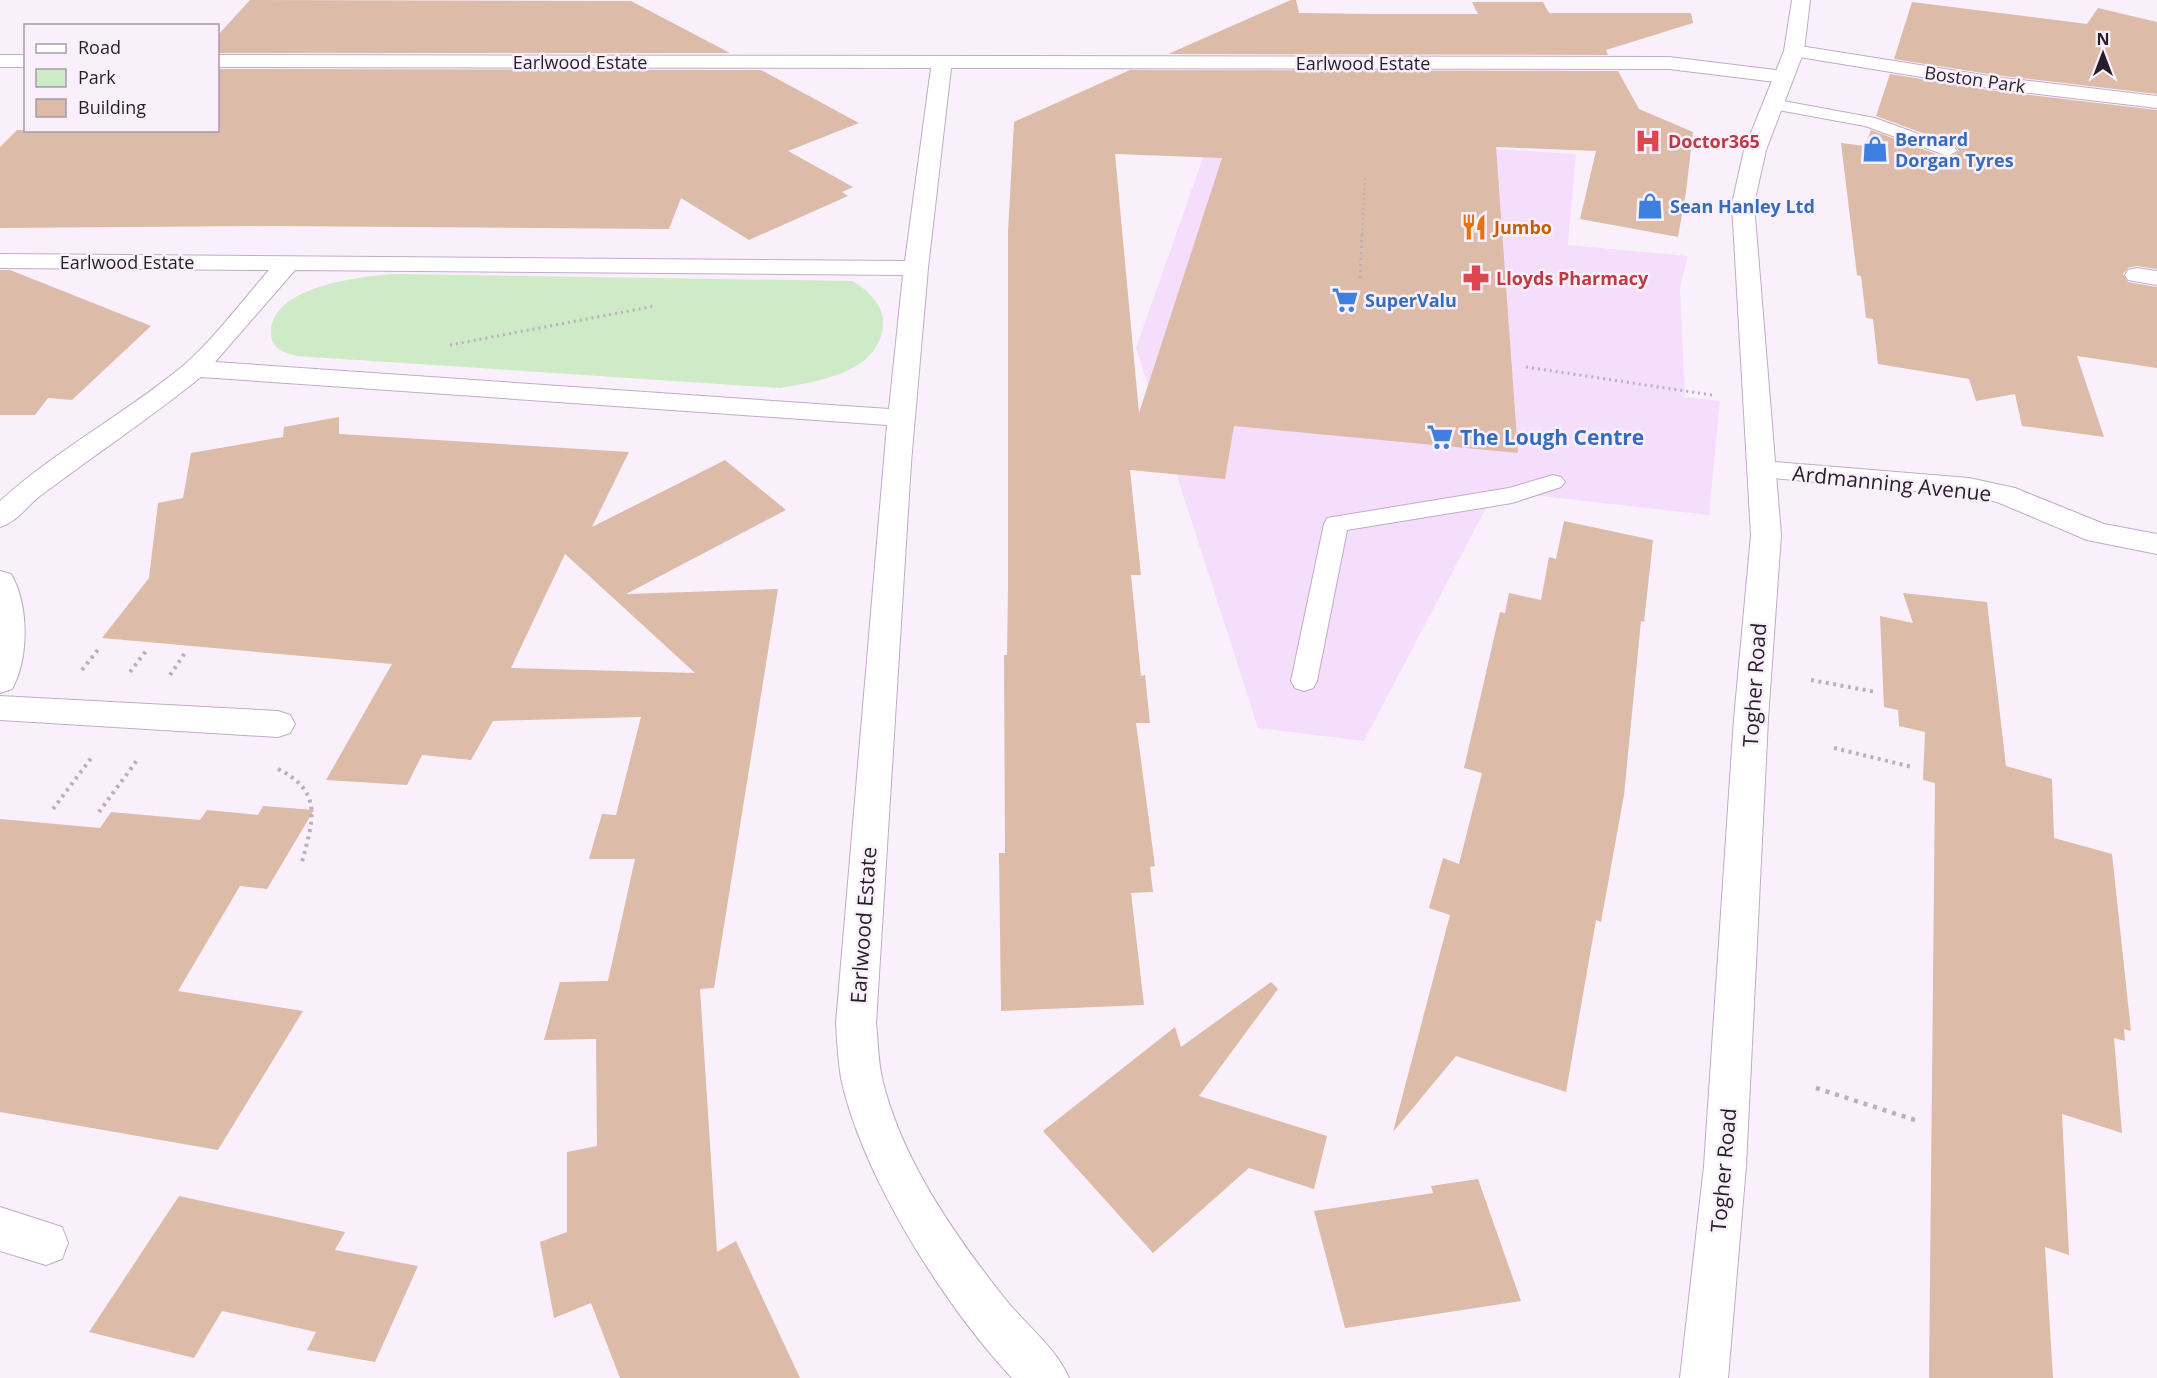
<svg xmlns="http://www.w3.org/2000/svg" width="2157" height="1378" viewBox="0 0 2157 1378" font-family="'Open Sans',sans-serif">
<style>
.built{fill:#f5defb}
.green{fill:#cfeac6}
.building{fill:#dcbba9;fill-rule:evenodd}
.lines{fill:none;stroke-linecap:round;stroke-linejoin:round}
.service-casing{stroke:#c1abc7;stroke-width:2}
.minor-casing{stroke:#c1abc7;stroke-width:2}
.tertiary-casing{stroke:#c1abc7;stroke-width:2}
.path-far3{stroke:#bab0bc;stroke-width:2;stroke-dasharray:2 3;stroke-linecap:butt}
.path-far2{stroke:#bab0bc;stroke-width:3;stroke-dasharray:2 4;stroke-linecap:butt}
.path-far1{stroke:#bab0bc;stroke-width:4;stroke-dasharray:3 4.5;stroke-linecap:butt}
.path{stroke:#bab0bc;stroke-width:4.5;stroke-dasharray:4 6;stroke-linecap:butt}
.service{fill:#fff;fill-rule:evenodd}
.minor{fill:#fff;fill-rule:evenodd}
.tertiary{fill:#fff;fill-rule:evenodd}
.labels{text-anchor:middle;dominant-baseline:central;stroke-width:5;stroke-linejoin:round;paint-order:stroke}
.far-street-label{font-size:18px;fill:#261e29;stroke:#faf0fc}
.far-shop-label{font-size:18px;font-weight:bold;fill:#366cbe;stroke:#faf0fc;text-anchor:start}
.far-health-label{font-size:18px;font-weight:bold;fill:#be3a42;stroke:#faf0fc;text-anchor:start}
.far-food-label{font-size:18px;font-weight:bold;fill:#c56008;stroke:#faf0fc;text-anchor:start}
.shop-label{font-size:21px;font-weight:bold;fill:#366cbe;stroke:#faf0fc;text-anchor:start}
.street-label{font-size:21px;fill:#261e29;stroke:#faf0fc}
</style>
<rect width="100%" height="100%" fill="#faf0fc"/>
<path class="built" d="M 1212,132 L 1576,154 L 1568,245 L 1688,256 L 1680,288 L 1685,397 L 1720,401 L 1709,515 L 1495,491 L 1364,741 L 1258,728 L 1136,348 Z"/>
<path class="green" d="M 400,274 L 852,281 C 867,289 884,305 883,324 C 880,373 819,381 781,388 L 296,356 C 284,352 271,349 271,333 C 270,285 367,275 400,274 Z"/>
<g class="building">
<path d="M 250,0 L 631,1 L 730,53 L 218,53 L 218,35 Z"/>
<path d="M 1291,0 L 1296,0 L 1299,13 L 1377,14 L 1478,14 L 1472,2 L 1543,2 L 1549,13 L 1691,13 L 1693,23 L 1606,50 L 1608,55 L 1168,54 Z"/>
<path d="M 1912,2 L 2087,24 L 2098,8 L 2157,22 L 2157,94 L 1995,75 L 1894,59 Z"/>
<path d="M 218,69 L 761,70 L 859,123 L 788,151 L 853,187 L 842,192 L 848,196 L 749,240 L 681,198 L 669,229 L 272,226 L 0,228 L 0,147 L 17,130 L 218,130 Z"/>
<path d="M 1130,70 L 1618,71 L 1639,109 L 1693,132 L 1686,192 L 1678,237 L 1580,219 L 1596,151 L 1496,147 L 1518,453 L 1234,426 L 1225,479 L 1130,470 L 1141,575 L 1131,575 L 1141,676 L 1145,675 L 1150,723 L 1136,723 L 1155,866 L 1150,867 L 1153,892 L 1131,893 L 1144,1005 L 1001,1011 L 999,853 L 1005,853 L 1004,655 L 1007,655 L 1008,589 L 1008,232 L 1014,122 ZM 1115,154 L 1222,158 L 1139,413 Z"/>
<path d="M 1890,74 L 1995,91 L 2157,110 L 2157,269 L 2137,266 L 2128,268 L 2123,274 L 2128,282 L 2157,287 L 2157,368 L 2077,356 L 2104,437 L 2022,426 L 2015,394 L 1976,401 L 1969,379 L 1878,364 L 1873,319 L 1866,318 L 1861,276 L 1857,275 L 1841,143 L 1865,146 L 1871,130 L 1947,158 L 1959,151 L 1955,145 L 1876,116 Z"/>
<path d="M 0,270 L 10,270 L 151,326 L 72,400 L 48,398 L 35,415 L 0,415 Z"/>
<path d="M 339,417 L 339,434 L 629,452 L 592,527 L 725,460 L 786,510 L 626,594 L 778,589 L 714,988 L 700,989 L 717,1252 L 736,1241 L 800,1378 L 620,1378 L 591,1303 L 554,1318 L 540,1242 L 567,1232 L 567,1152 L 597,1146 L 596,1039 L 544,1040 L 560,982 L 608,981 L 635,859 L 589,859 L 602,814 L 616,815 L 641,717 L 493,721 L 471,760 L 422,755 L 407,785 L 326,780 L 392,664 L 102,638 L 149,578 L 158,503 L 183,498 L 191,453 L 283,437 L 284,427 ZM 565,554 L 610,595 L 695,673 L 511,668 Z"/>
<path d="M 1564,521 L 1653,540 L 1644,622 L 1641,621 L 1624,795 L 1601,922 L 1596,920 L 1566,1092 L 1456,1056 L 1393,1132 L 1450,915 L 1429,908 L 1443,858 L 1459,864 L 1482,773 L 1464,768 L 1500,612 L 1505,613 L 1509,593 L 1541,600 L 1549,557 L 1556,559 Z"/>
<path d="M 1903,593 L 1987,602 L 2006,766 L 2052,779 L 2054,838 L 2112,854 L 2131,1031 L 2124,1029 L 2125,1041 L 2114,1038 L 2122,1133 L 2062,1114 L 2069,1255 L 2045,1247 L 2053,1378 L 1929,1378 L 1935,783 L 1923,780 L 1925,732 L 1899,726 L 1898,710 L 1884,707 L 1880,616 L 1913,623 Z"/>
<path d="M 263,806 L 314,810 L 267,889 L 240,886 L 178,991 L 303,1011 L 218,1150 L 0,1112 L 0,819 L 100,828 L 111,812 L 200,820 L 207,810 L 258,815 Z"/>
<path d="M 1271,982 L 1278,989 L 1199,1096 L 1327,1136 L 1314,1189 L 1249,1168 L 1153,1253 L 1043,1131 L 1175,1027 L 1181,1047 Z"/>
<path d="M 1478,1179 L 1521,1301 L 1345,1328 L 1314,1211 L 1433,1193 L 1431,1186 Z"/>
<path d="M 179,1196 L 345,1232 L 335,1250 L 418,1266 L 375,1362 L 307,1350 L 316,1332 L 222,1311 L 194,1358 L 89,1332 Z"/>
</g>
<g class="lines">
<g class="service-casing">
<g id="service">
<path d="M 1773,99 L 1875,118 L 1954,147 L 1957,151 L 1948,156 L 1865,126 L 1767,108 L 1765,104 Z"/>
<path d="M 1553,475 L 1561,477 L 1565,482 L 1561,487 L 1512,503 L 1347,530 L 1317,681 L 1313,688 L 1304,691 L 1295,688 L 1291,681 L 1324,524 L 1327,518 L 1509,488 Z"/>
</g>
</g>
<g class="minor-casing">
<g id="minor">
<path d="M 1794,45 L 1995,77 L 2157,96 L 2157,108 L 1995,89 L 1787,55 L 1784,51 Z"/>
<rect x="0" y="55" width="26" height="12"/>
<path d="M 218,55 L 1669,57 L 1784,71 L 1791,73 L 1794,77 L 1791,81 L 1784,83 L 1669,69 L 951,68 L 928,268 L 911,463 L 876,1023 C 878,1041 878,1060 882,1078 C 901,1159 955,1236 1006,1300 C 1027,1326 1056,1348 1069,1378 L 1012,1378 C 944,1305 862,1176 841,1078 C 838,1060 837,1041 836,1023 L 887,425 L 201,377 C 149,419 93,456 40,496 C 26,507 17,522 0,527 L 0,501 C 56,450 125,414 184,365 C 213,340 243,300 269,270 L 0,268 L 0,254 L 905,261 L 931,68 L 218,67 ZM 295,270 L 903,275 L 889,409 L 215,362 Z"/>
<path d="M 2137,268 L 2157,271 L 2157,285 L 2128,280 L 2125,275 L 2128,270 Z"/>
<path d="M 1762,461 L 1969,478 L 2015,488 L 2104,524 L 2157,534 L 2157,554 L 2087,540 L 1997,502 L 1969,496 L 1752,476 L 1748,470 L 1752,464 Z"/>
<path d="M 0,571 L 11,574 C 29,604 29,659 12,689 L 0,693 Z"/>
<path d="M 0,696 L 278,711 L 290,715 L 295,724 L 290,733 L 278,737 L 0,720 Z"/>
<path d="M 0,1207 L 62,1227 L 68,1243 L 62,1259 L 46,1265 L 0,1251 Z"/>
</g>
</g>
<g class="tertiary-casing">
<path id="tertiary" d="M 1792,0 L 1810,0 L 1804,51 L 1766,150 L 1754,204 L 1781,535 L 1768,719 L 1746,1166 L 1728,1378 L 1680,1378 L 1704,1166 L 1734,719 L 1751,535 L 1732,204 L 1744,150 L 1784,51 Z"/>
</g>
<path class="path-far3" d="M 1362,235 L 1365,177"/>
<g class="path-far2">
<path d="M 1360,278 L 1362,233"/>
<path d="M 450,345 L 655,306"/>
<path d="M 1526,367 L 1712,395"/>
</g>
<g class="path-far1">
<path d="M 82,670 L 100,647"/>
<path d="M 130,672 L 146,651"/>
<path d="M 170,675 L 185,653"/>
<path d="M 1811,680 L 1876,692"/>
<path d="M 1834,748 L 1912,767"/>
<path d="M 278,769 C 324,792 313,820 302,862"/>
<path d="M 53,809 L 92,757"/>
<path d="M 99,812 L 138,759"/>
</g>
<path class="path" d="M 1816,1088 L 1915,1120"/>
<use href="#service" class="service"/>
<use href="#minor" class="minor"/>
<use href="#tertiary" class="tertiary"/>
</g>
<defs>
<g id="hospital-bare" transform="scale(2.07)"><path d="M-5-5h3v3.5h4V-5h3V5h-3V1.5h-4V5h-3Z" fill="#e0444e" stroke="#faf0fc" stroke-width="2.5" paint-order="stroke"/></g>
<g id="shop-bare" transform="scale(2.07)"><path d="M-5-2.5h2.3a2.7 3.5 0 0 1 5.4 0H5L5.5 6h-11ZM-1.5-2.5h3a1.5 2.3 0 0 0-3 0Z" fill="#3f7fe0" stroke="#faf0fc" stroke-width="2.5" paint-order="stroke"/></g>
<g id="restaurant-bare" transform="scale(2.07)"><path d="M-5-6h1v4h1v-4h1v4h1v-4h1v5L-1.5 .5V6h-2V.5L-5-1ZM5-6V6H3V1.5H1.5Q1.5-4 5-6Z" fill="#e8710a" stroke="#faf0fc" stroke-width="2.5" paint-order="stroke"/></g>
<g id="pharmacy-bare" transform="scale(2.07)"><path d="M-2-6h4v4h4v4h-4v4h-4v-4h-4v-4h4Z" fill="#e0444e" stroke="#faf0fc" stroke-width="2.5" paint-order="stroke"/></g>
<g id="supermarket-bare" transform="scale(2.07)"><path d="M-6-5.5h2.5l.6 2H6L4.5 2H-2.5L-4.4-4H-6ZM-1.5 3.2a1.3 1.3 0 1 0 .1 0ZM3 3.2a1.3 1.3 0 1 0 .1 0Z" fill="#3f7fe0" stroke="#faf0fc" stroke-width="2.5" paint-order="stroke"/></g>
</defs>
<g fill-rule="evenodd">
<use href="#hospital-bare" x="1648" y="141"/>
<use href="#shop-bare" x="1875" y="149"/>
<use href="#shop-bare" x="1650" y="206"/>
<use href="#restaurant-bare" x="1474" y="227"/>
<use href="#pharmacy-bare" x="1476" y="278"/>
<use href="#supermarket-bare" x="1345" y="300"/>
<use href="#supermarket-bare" x="1440" y="437"/>
</g>
<g class="labels">
<g class="far-street-label">
<text x="580" y="62">Earlwood Estate</text>
<text x="1363" y="63">Earlwood Estate</text>
<text transform="translate(1975 79) rotate(8)">Boston Park</text>
<text x="127" y="262">Earlwood Estate</text>
</g>
<g class="far-shop-label">
<text x="1895" y="139">Bernard<tspan x="1895" dy="21">Dorgan Tyres</tspan></text>
<text x="1670" y="206">Sean Hanley Ltd</text>
<text x="1365" y="300">SuperValu</text>
</g>
<g class="far-health-label">
<text x="1668" y="141">Doctor365</text>
<text x="1496" y="278">Lloyds Pharmacy</text>
</g>
<g class="far-food-label">
<text x="1494" y="227">Jumbo</text>
</g>
<g class="shop-label">
<text x="1460" y="437">The Lough Centre</text>
</g>
<g class="street-label">
<text transform="translate(1892 483) rotate(6)">Ardmanning Avenue</text>
<text transform="translate(1754 685) rotate(-86)">Togher Road</text>
<text transform="translate(863 925) rotate(-86)">Earlwood Estate</text>
<text transform="translate(1723 1170) rotate(-85)">Togher Road</text>
</g>
</g>
<rect x="24" y="24" width="195" height="108" fill="#faf0fc" stroke="#a59ca8" stroke-width="1.5"/>
<rect x="36" y="44" width="30" height="9" fill="#ffffff" stroke="#a59ca8" stroke-width="1.5"/>
<text x="78" y="54" font-size="18" fill="#261e29">Road</text>
<rect x="36" y="69" width="30" height="18" fill="#cfeac6" stroke="#a59ca8" stroke-width="1.5"/>
<text x="78" y="84" font-size="18" fill="#261e29">Park</text>
<rect x="36" y="99" width="30" height="18" fill="#dcbba9" stroke="#a59ca8" stroke-width="1.5"/>
<text x="78" y="114" font-size="18" fill="#261e29">Building</text>
<g transform="translate(2103 54)" stroke="#faf0fc" stroke-width="4.5" paint-order="stroke">
<path d="M0-4.5L10 22L0 15L-10 22Z" fill="#261e29"/>
<text y="-9" font-size="16" font-weight="bold" text-anchor="middle" fill="#261e29">N</text>
</g>
</svg>
